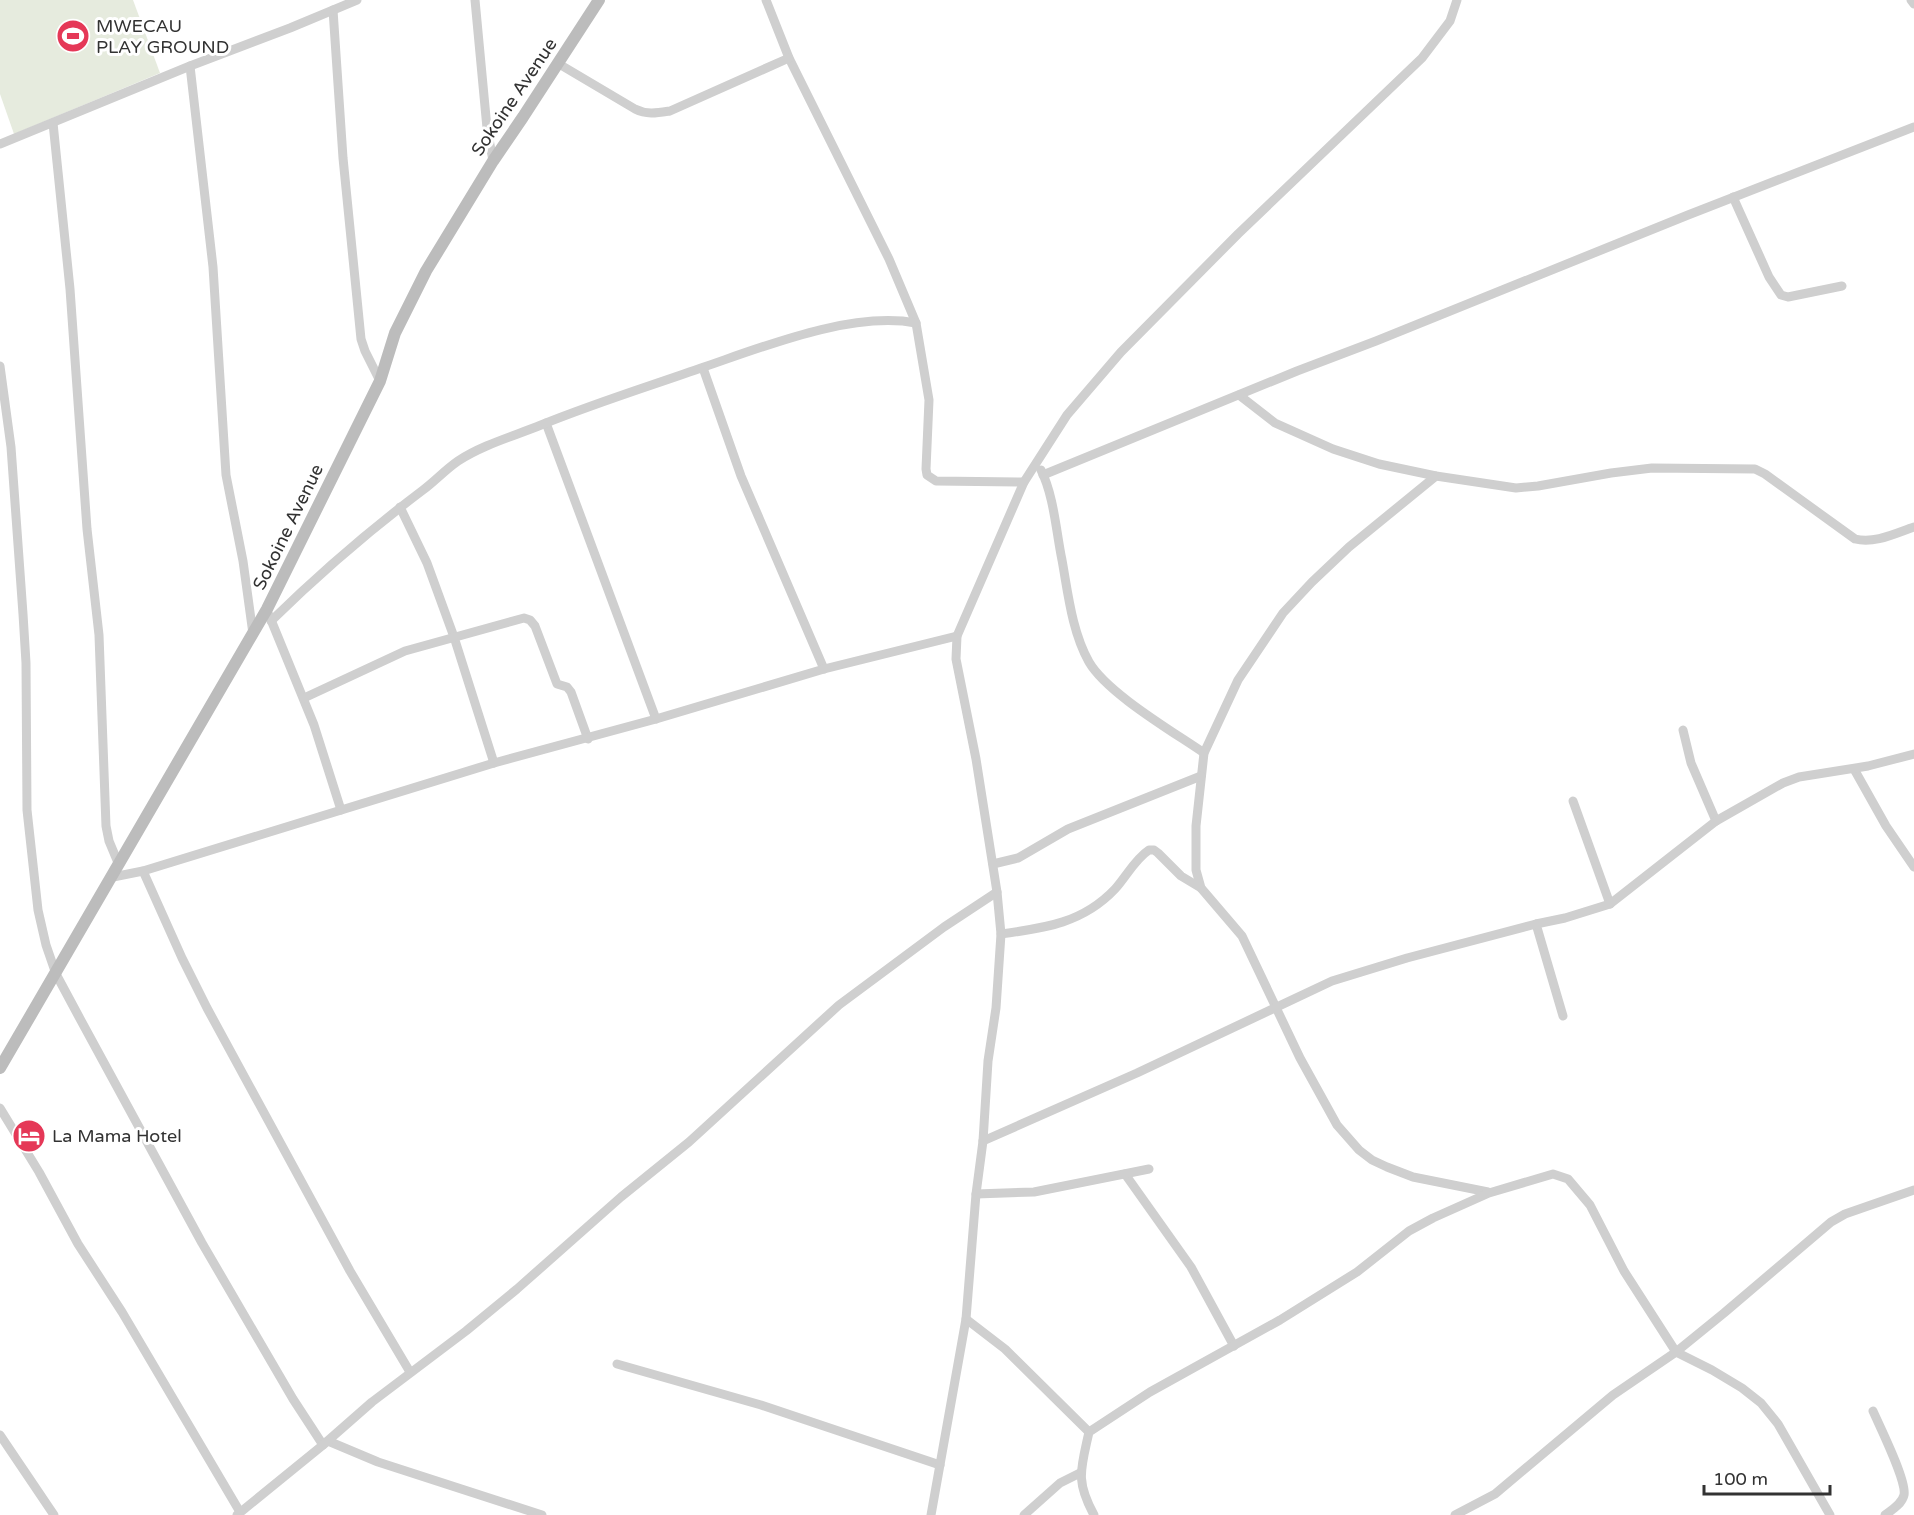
<svg xmlns="http://www.w3.org/2000/svg" width="1914" height="1515" viewBox="0 0 1914 1515" font-family="'Varela Round',sans-serif">
<style>
.green{fill:#e6ebde}
.lines{fill:none;stroke-linecap:round;stroke-linejoin:round}
.street{stroke:#cfcfcf;stroke-width:9}
.secondary{stroke:#bcbcbc;stroke-width:12}
.labels{text-anchor:middle;dominant-baseline:central;stroke-width:6;stroke-linejoin:round;paint-order:stroke}
.poi-label{font-size:18px;fill:#323232;stroke:#fff;text-anchor:start}
.street-label{font-size:18px;fill:#323232;stroke:#fff}
</style>
<rect width="100%" height="100%" fill="#fff"/>
<path class="green" d="M 0,0 L 133,0 L 160,73 L 14,134 L 0,94 Z"/>
<g class="lines">
<g class="street">
<path d="M 475,0 L 487,128 L 493,161"/>
<path d="M 766,0 L 789,58 L 889,259 L 916,323 L 929,400 L 926,469 L 927,475 L 936,481 L 1024,482"/>
<path d="M 1911,0 L 1914,4"/>
<path d="M 333,10 L 343,158 L 361,339 L 365,351 L 380,381"/>
<path d="M 559,64 L 635,109 C 647,115 657,113 670,111 L 789,58"/>
<path d="M 190,66 L 213,267 L 226,475 L 243,561 L 253,634"/>
<path d="M 53,123 L 70,289 L 87,529 L 99,635 L 106,826 L 109,841 L 119,865"/>
<path d="M 0,144 L 190,66 L 290,28 L 357,0"/>
<path d="M 1733,197 L 1769,277 L 1781,295 L 1788,297 L 1842,286"/>
<path d="M 0,366 L 11,447 L 23,614 L 26,663 L 27,810 L 38,910 L 46,945 L 56,974 L 78,1015 L 202,1243 L 293,1399 L 323,1445"/>
<path d="M 703,368 L 741,476 L 824,669"/>
<path d="M 1239,395 L 1275,423 L 1333,449 L 1379,464 L 1436,476 L 1516,488 L 1538,486 L 1611,473 L 1652,468 L 1755,469 L 1765,474 L 1855,539 C 1875,544 1896,533 1914,527"/>
<path d="M 546,423 L 656,719"/>
<path d="M 1041,470 C 1054,496 1056,531 1062,560 C 1068,593 1072,632 1089,662 C 1107,693 1172,731 1204,753"/>
<path d="M 1043,475 L 1297,371 L 1376,341 L 1688,215 L 1914,127"/>
<path d="M 1436,476 L 1349,547 L 1312,582 L 1283,613 L 1238,680 L 1204,753 L 1196,826 L 1196,870 L 1201,888 L 1242,936 L 1300,1058 L 1337,1125 L 1359,1150 L 1372,1160 L 1387,1167 L 1413,1177 L 1488,1192"/>
<path d="M 400,507 L 427,563 L 454,637 L 494,763"/>
<path d="M 269,615 L 314,725 L 341,810"/>
<path d="M 271,621 C 319,574 370,530 423,490 C 435,481 445,470 458,461 C 482,445 514,436 541,425 C 595,403 650,386 704,367 C 765,346 852,311 916,323"/>
<path d="M 304,698 L 405,651 L 524,618 L 530,620 L 535,626 L 557,684 L 567,687 L 571,692 L 588,739"/>
<path d="M 1683,730 L 1691,763 L 1716,821"/>
<path d="M 1854,769 L 1886,826 L 1914,867"/>
<path d="M 1573,801 L 1610,904"/>
<path d="M 993,864 L 1018,858 L 1068,829 L 1201,776"/>
<path d="M 143,871 L 182,958 L 207,1008 L 350,1271 L 410,1372"/>
<path d="M 113,877 L 143,871 L 494,763 L 656,719 L 824,669 L 957,636"/>
<path d="M 1536,924 L 1563,1016"/>
<path d="M 1001,934 C 1045,928 1083,923 1115,889 C 1126,877 1135,859 1149,850 L 1154,850 L 1158,853 L 1181,876 L 1201,888"/>
<path d="M 0,1108 L 39,1172 L 78,1244 L 122,1312 L 240,1512"/>
<path d="M 983,1141 L 1137,1073 L 1332,981 L 1407,958 L 1536,924 L 1565,918 L 1610,904 L 1716,821 L 1783,783 L 1799,777 L 1868,766 L 1914,754"/>
<path d="M 1125,1174 L 1191,1267 L 1234,1346"/>
<path d="M 976,1194 L 1034,1192 L 1149,1169"/>
<path d="M 966,1319 L 1005,1349 L 1089,1432"/>
<path d="M 617,1364 L 761,1405 L 940,1465"/>
<path d="M 1873,1411 C 1880,1427 1907,1481 1904,1495 C 1902,1504 1892,1510 1885,1515"/>
<path d="M 0,1435 L 54,1515"/>
<path d="M 328,1441 L 378,1462 L 542,1515"/>
<path d="M 237,1515 L 323,1445 L 372,1402 L 466,1331 L 517,1289 L 621,1197 L 689,1142 L 839,1005 L 944,927 L 997,892"/>
<path d="M 931,1515 L 966,1319 L 976,1194 L 983,1141 L 988,1061 L 996,1008 L 1001,934 L 997,892 L 976,759 L 956,659 L 957,636 L 1024,482 L 1067,415 L 1121,352 L 1238,234 L 1422,58 L 1450,21 L 1457,0"/>
<path d="M 1024,1515 L 1060,1483 L 1080,1473"/>
<path d="M 1094,1515 C 1075,1480 1081,1469 1089,1432 L 1150,1392 L 1280,1320 L 1357,1272 L 1409,1231 L 1433,1218 L 1489,1193 L 1553,1174 L 1568,1179 L 1590,1205 L 1624,1271 L 1676,1352 L 1712,1370 L 1742,1388 L 1761,1403 L 1778,1424 L 1830,1515"/>
<path d="M 1455,1515 L 1495,1494 L 1613,1395 L 1676,1352 L 1724,1313 L 1831,1222 L 1845,1214 L 1914,1190"/>
</g>
<path class="secondary" d="M 0,1068 L 267,609 L 380,381 L 395,333 L 426,271 L 493,161 L 523,117 L 599,0"/>
</g>
<defs>
<g id="stadium-disc" transform="scale(1.725)"><circle r="9.5" fill="#e53857" stroke="#fff"/><path d="M0-5a6.5 5 0 1 0 0 10a6.5 5 0 1 0 0-10ZM-3.5-1.8h7v3.6h-7Z" fill="#fff"/></g>
<g id="hotel-disc" transform="scale(1.725)"><circle r="9.5" fill="#e53857" stroke="#fff"/><path d="M-6-4.5h1.5V1H6V5H4.5V3h-9V5H-6ZM-4 0a1.8 1.8 0 1 1 3.6 0ZM.5 0V-2.5h3Q6-2.5 6 0Z" fill="#fff"/></g>
</defs>
<g fill-rule="evenodd">
<use href="#stadium-disc" x="73" y="36"/>
<use href="#hotel-disc" x="29" y="1136"/>
</g>
<g class="labels">
<g class="poi-label">
<text x="96" y="26">MWECAU<tspan x="96" dy="21">PLAY GROUND</tspan></text>
<text x="52" y="1136">La Mama Hotel</text>
</g>
<g class="street-label">
<text transform="translate(514 97) rotate(-56)">Sokoine Avenue</text>
<text transform="translate(288 527) rotate(-64)">Sokoine Avenue</text>
</g>
</g>
<path d="M1704 1485v9h126v-9" fill="none" stroke="#323232" stroke-width="3"/>
<text x="1713" y="1485" font-size="18" fill="#323232" stroke="#ffffff" stroke-width="4.5" paint-order="stroke">100 m</text>
</svg>
